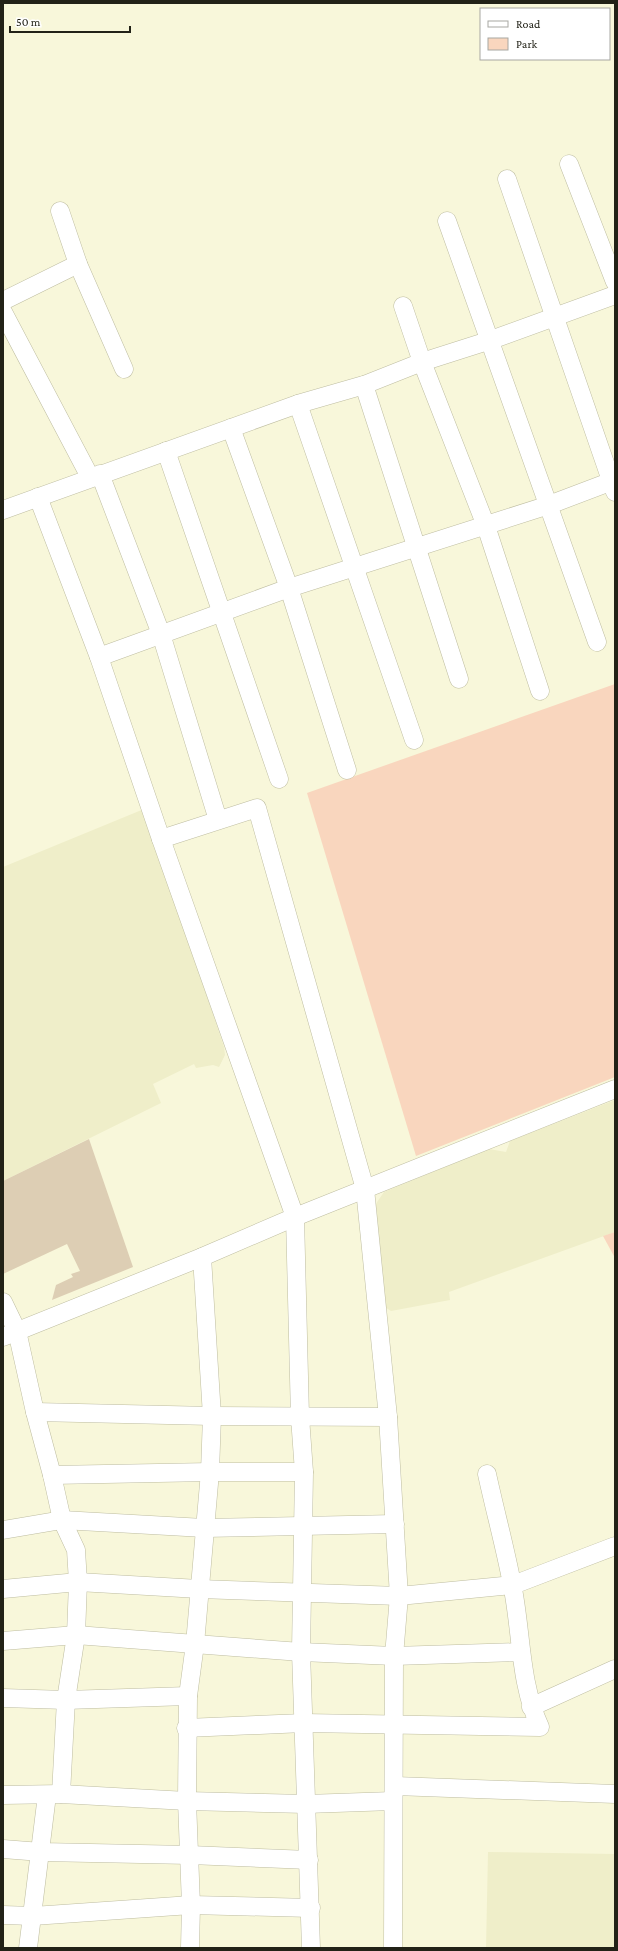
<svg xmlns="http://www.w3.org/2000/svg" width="618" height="1951" viewBox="0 0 618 1951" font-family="'Crimson Pro',serif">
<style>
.built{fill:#efeec9}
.green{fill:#f9d6be}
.building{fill:#ddceb4}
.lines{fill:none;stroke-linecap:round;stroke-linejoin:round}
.street-casing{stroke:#bebda1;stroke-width:19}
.street{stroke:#fff;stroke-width:18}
</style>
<rect width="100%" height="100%" fill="#f8f7da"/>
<g class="built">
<path d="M 144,809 L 224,1047 L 225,1055 L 219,1067 L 213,1065 L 196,1068 L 194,1064 L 153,1084 L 161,1103 L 3,1181 L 3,867 Z"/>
<path d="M 615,1100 L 615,1232 L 449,1292 L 450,1300 L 391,1311 L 382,1305 L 375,1205 L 384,1192 L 489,1149 L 506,1152 L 510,1141 Z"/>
<path d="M 488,1852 L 615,1854 L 615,1948 L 486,1948 Z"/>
</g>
<g class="green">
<path d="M 615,684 L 615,1077 L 416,1156 L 307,793 Z"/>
<path d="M 615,1232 L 615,1258 L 603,1236 Z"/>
</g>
<path class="building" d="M 89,1139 L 133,1267 L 52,1300 L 56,1285 L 73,1277 L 71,1274 L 80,1271 L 67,1244 L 3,1274 L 3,1181 Z"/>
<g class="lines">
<g class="street-casing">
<g id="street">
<path d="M 569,164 L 615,282"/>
<path d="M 507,179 L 615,492"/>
<path d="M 60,211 L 78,264 L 124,369"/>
<path d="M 447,221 L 597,642"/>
<path d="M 3,301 L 78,264"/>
<path d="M 403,306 L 422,362 L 486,526 L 540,691"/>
<path d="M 3,312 L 90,477"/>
<path d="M 364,385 L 459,679"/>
<path d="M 298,404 L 414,740"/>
<path d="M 231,428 L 289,588 L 347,770"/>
<path d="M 166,451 L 279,779"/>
<path d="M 100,474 L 161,634 L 218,820"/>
<path d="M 38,497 L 99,657 L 161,839 L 295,1217 L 300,1417 L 304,1472 L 301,1652 L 311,1948"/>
<path d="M 3,510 L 298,404 L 364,385 L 422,362 L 491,340 L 615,295"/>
<path d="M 99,657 L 289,588 L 549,505 L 615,480"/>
<path d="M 161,839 L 257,808 L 365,1189 L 388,1417 L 399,1596 L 394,1656 L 393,1948"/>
<path d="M 3,1302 L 17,1331 L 35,1412 L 52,1475 L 62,1520 L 76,1550 L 78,1582 L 76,1635 L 66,1700 L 61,1794"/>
<path d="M 3,1337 L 202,1257 L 295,1217 L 615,1089"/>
<path d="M 35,1412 L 212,1416 L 388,1417"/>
<path d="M 52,1475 L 210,1472 L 304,1472"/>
<path d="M 3,1530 L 62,1520 L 204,1528 L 395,1524"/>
<path d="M 3,1589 L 78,1582 L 199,1589 L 399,1596 L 513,1585 L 615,1546"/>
<path d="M 3,1641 L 76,1635 L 301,1652 L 394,1656 L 521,1652"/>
<path d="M 3,1698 L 66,1700 L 188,1696"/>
<path d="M 531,1707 L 615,1669"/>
<path d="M 186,1728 L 304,1723 L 540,1727 C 519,1682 522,1632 512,1584 C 505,1547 495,1511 487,1474"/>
<path d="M 395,1786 L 615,1794"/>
<path d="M 3,1795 L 61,1794 L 187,1801 L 306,1804 L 393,1801"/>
<path d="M 3,1849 L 41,1852 L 190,1855 L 309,1860"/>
<path d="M 3,1915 L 33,1916 L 191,1905 L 311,1908"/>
<path d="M 28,1948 L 47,1795"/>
<path d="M 190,1948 L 191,1905 L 187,1801 L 188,1696 L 195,1644 L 210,1472 L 212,1416 L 202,1257"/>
</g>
</g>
<use href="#street" class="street"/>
</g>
<rect width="618" height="1951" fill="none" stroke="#222217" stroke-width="8"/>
<rect x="480" y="8" width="130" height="52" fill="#ffffff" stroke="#a7a7a2"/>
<rect x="488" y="21" width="20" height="6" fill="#ffffff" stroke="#a7a7a2"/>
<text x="516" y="28" font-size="12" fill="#222217">Road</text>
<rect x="488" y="38" width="20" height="12" fill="#f9d6be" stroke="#a7a7a2"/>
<text x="516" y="48" font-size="12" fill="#222217">Park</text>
<path d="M10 26v6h120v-6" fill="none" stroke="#222217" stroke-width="2"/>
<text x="16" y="26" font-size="12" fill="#222217" stroke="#ffffff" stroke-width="3" paint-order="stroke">50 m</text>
</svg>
